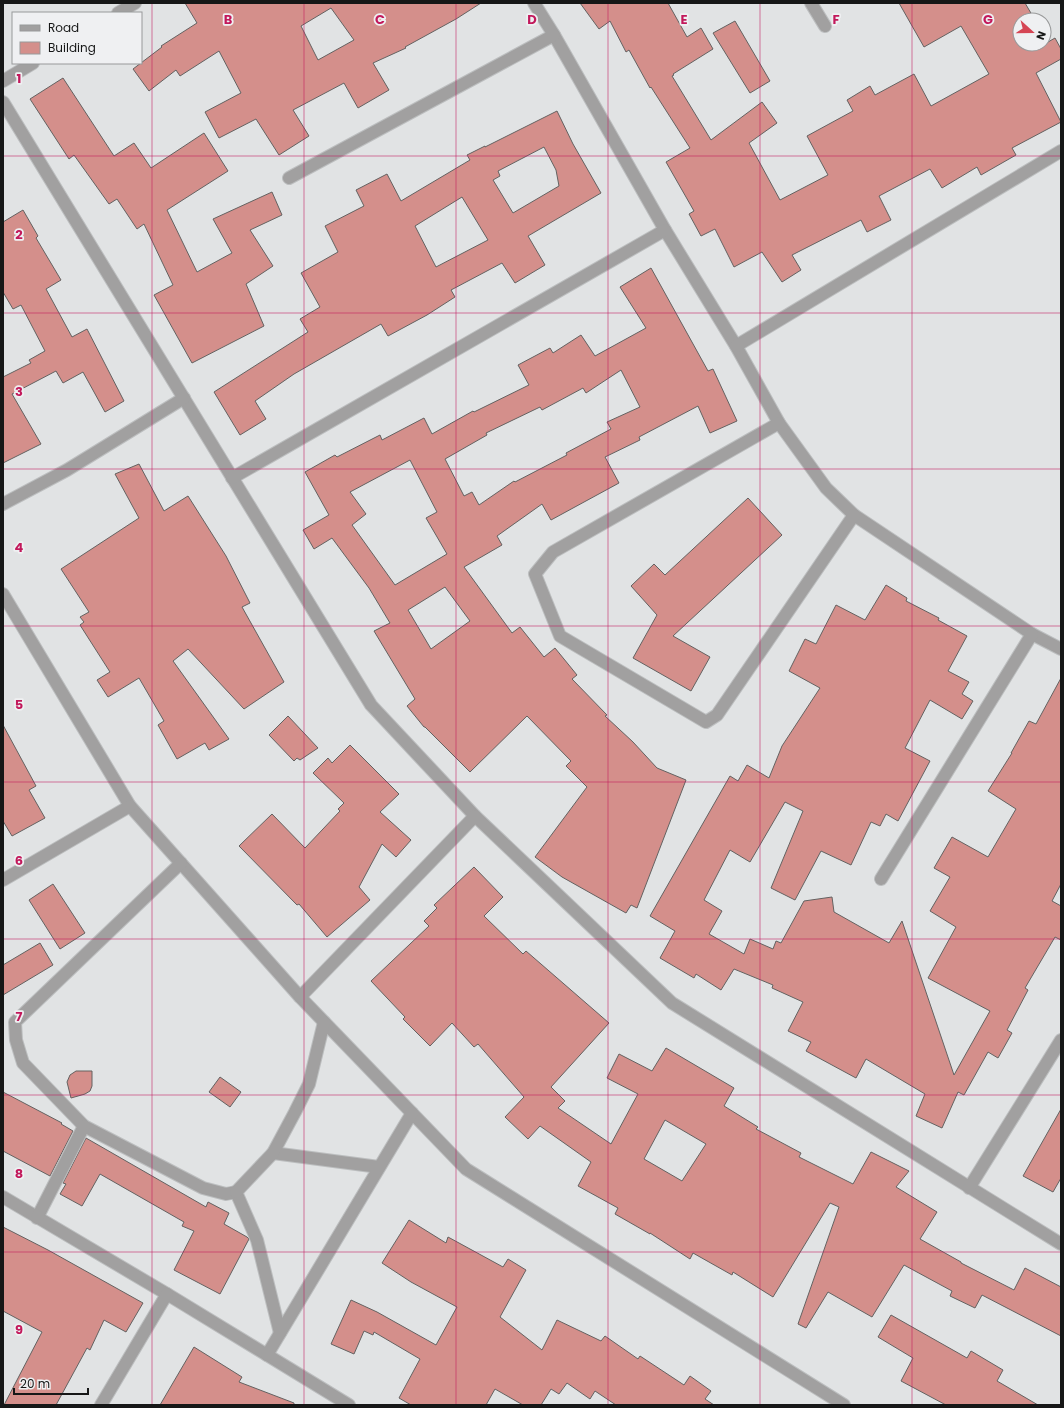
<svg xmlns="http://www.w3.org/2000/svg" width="1064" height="1408" viewBox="0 0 1064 1408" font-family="Poppins,sans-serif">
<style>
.building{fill:#d48f8b;stroke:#646261;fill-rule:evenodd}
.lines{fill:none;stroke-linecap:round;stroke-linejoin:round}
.minor-casing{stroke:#bcbebf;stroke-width:14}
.minor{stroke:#a1a0a0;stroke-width:12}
.grid{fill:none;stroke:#c2185b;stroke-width:1;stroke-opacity:0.55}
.grid-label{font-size:13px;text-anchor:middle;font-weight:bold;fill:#c2185b;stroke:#eff0f2;stroke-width:3.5;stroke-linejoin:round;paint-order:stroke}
</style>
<rect width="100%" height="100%" fill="#e1e3e4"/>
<g class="building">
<path d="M 185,3 L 481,3 L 456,19 L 405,47 L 406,48 L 373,63 L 389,90 L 358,108 L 344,83 L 293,110 L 309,136 L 279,155 L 256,119 L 219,138 L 205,112 L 241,93 L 219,51 L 180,76 L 176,70 L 149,91 L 133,69 L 162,47 L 161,46 L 197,23 ZM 331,8 L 354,40 L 318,60 L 301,26 Z"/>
<path d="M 580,3 L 668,3 L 687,37 L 701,28 L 713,49 L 673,74 L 674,75 L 672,76 L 711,140 L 762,102 L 777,123 L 749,143 L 780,200 L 828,175 L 807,136 L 853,111 L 847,100 L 870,86 L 875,95 L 914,74 L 931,106 L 989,74 L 961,26 L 924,47 L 899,3 L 1025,3 L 1035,20 L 1020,20 L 1020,44 L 1044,44 L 1044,35 L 1048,42 L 1055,38 L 1061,49 L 1061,59 L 1036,73 L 1061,122 L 1012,148 L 1016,155 L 981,175 L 977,167 L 942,188 L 930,169 L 879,196 L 891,220 L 867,232 L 861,220 L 792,255 L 801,270 L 782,282 L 762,252 L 734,267 L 715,229 L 701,236 L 689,214 L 694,211 L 666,162 L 690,148 L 651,87 L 650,88 L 629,50 L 626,52 L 610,21 L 599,29 Z"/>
<path d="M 735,21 L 770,81 L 750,93 L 713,33 Z"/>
<path d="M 63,78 L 114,156 L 134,143 L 151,168 L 204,133 L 228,171 L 167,210 L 197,272 L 232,253 L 213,219 L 272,192 L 282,215 L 250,230 L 273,266 L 246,284 L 264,326 L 192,363 L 154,295 L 173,285 L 144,224 L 137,229 L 117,199 L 109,204 L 74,155 L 69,159 L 30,99 Z"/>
<path d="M 557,111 L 573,144 L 601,193 L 528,236 L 545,265 L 515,283 L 502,263 L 451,290 L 455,297 L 427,315 L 388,336 L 381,324 L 294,374 L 255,401 L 266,419 L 240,435 L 214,392 L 308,332 L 300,319 L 320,307 L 301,273 L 338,252 L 325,226 L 364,206 L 356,190 L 387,174 L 401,201 L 470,160 L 467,155 L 485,146 L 485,147 ZM 544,147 L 556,170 L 559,186 L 513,213 L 493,180 L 500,176 L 498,171 ZM 462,197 L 488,240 L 436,267 L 415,226 Z"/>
<path d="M 23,210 L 38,236 L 36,238 L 61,280 L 46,289 L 72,337 L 87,329 L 124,401 L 105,412 L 83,372 L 63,383 L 56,371 L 12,394 L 41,444 L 3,463 L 3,377 L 31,363 L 29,360 L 45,351 L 21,305 L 13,309 L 3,292 L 3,222 Z"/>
<path d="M 651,268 L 708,371 L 713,369 L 737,421 L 710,433 L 698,406 L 639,437 L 640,440 L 605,457 L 619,483 L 551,520 L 542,504 L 497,536 L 502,545 L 464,567 L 512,633 L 520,627 L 544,657 L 555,648 L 577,675 L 572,679 L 607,715 L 605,716 L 633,742 L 657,768 L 686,780 L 637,908 L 631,905 L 626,913 L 562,877 L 535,857 L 587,787 L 566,766 L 571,761 L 527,716 L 470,772 L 425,727 L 424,727 L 407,706 L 415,699 L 374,631 L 390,623 L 369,588 L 332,538 L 314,549 L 303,530 L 329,515 L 305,472 L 335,455 L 337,457 L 380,435 L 382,440 L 424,418 L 432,434 L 473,411 L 474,412 L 529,385 L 518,365 L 550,348 L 553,353 L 581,335 L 595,356 L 646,328 L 620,287 ZM 621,370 L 640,407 L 607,422 L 611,429 L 566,453 L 567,455 L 515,482 L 514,481 L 479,505 L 472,492 L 464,496 L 445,459 L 487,435 L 486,433 L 540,407 L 542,410 L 583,388 L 586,393 ZM 410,460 L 437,512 L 426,518 L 447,554 L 395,585 L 352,525 L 366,514 L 350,492 ZM 445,587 L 470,621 L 431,649 L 408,610 Z"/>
<path d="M 139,464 L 164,511 L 188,496 L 226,556 L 250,603 L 242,607 L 284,682 L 244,709 L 188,649 L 173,661 L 229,739 L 209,750 L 205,743 L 177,759 L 158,725 L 164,721 L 139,678 L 108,697 L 97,680 L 110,672 L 80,625 L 84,622 L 80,617 L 89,612 L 61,569 L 139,518 L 115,474 Z"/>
<path d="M 748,498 L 782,535 L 673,636 L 710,657 L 691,691 L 633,658 L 657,615 L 631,586 L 654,564 L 665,575 Z"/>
<path d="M 886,585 L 907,598 L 906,601 L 939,618 L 938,620 L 967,636 L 948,671 L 969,682 L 962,694 L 973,701 L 962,719 L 930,700 L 905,748 L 930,761 L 898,821 L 886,814 L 880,826 L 871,822 L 851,865 L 821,851 L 795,900 L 771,888 L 803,811 L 785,802 L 750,862 L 730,850 L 704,900 L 722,911 L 709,934 L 744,954 L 750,939 L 773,949 L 776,941 L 781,943 L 804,901 L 832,897 L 834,912 L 889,943 L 902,921 L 954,1075 L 990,1011 L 928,978 L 956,927 L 930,911 L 950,877 L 934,868 L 952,837 L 988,857 L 1016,809 L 988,791 L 1012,753 L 1011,753 L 1029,721 L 1036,724 L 1061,678 L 1061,884 L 1052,901 L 1061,906 L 1061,940 L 1055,937 L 1025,988 L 1028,990 L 1007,1030 L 1012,1033 L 998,1058 L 988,1052 L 964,1095 L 958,1092 L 942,1128 L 916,1116 L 925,1094 L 866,1059 L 856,1078 L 806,1051 L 811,1042 L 788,1031 L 803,1002 L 772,988 L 773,985 L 734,969 L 721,990 L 696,974 L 694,978 L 660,958 L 675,931 L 650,916 L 730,776 L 738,781 L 747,765 L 769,778 L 782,746 L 820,688 L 789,671 L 805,639 L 816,644 L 836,605 L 865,620 Z"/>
<path d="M 288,716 L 318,748 L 300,760 L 297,758 L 294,761 L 269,735 Z"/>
<path d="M 3,725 L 36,786 L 29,790 L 45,818 L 12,836 L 3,821 Z"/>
<path d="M 350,745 L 399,794 L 380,812 L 411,840 L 396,857 L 382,844 L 359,887 L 370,900 L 327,937 L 299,904 L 297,905 L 239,846 L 272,814 L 305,848 L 340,811 L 338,809 L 344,803 L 313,773 L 328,758 L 332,763 Z"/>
<path d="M 474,867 L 503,897 L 484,916 L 523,954 L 526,951 L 609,1023 L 551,1087 L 565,1101 L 558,1108 L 611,1144 L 638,1094 L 607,1078 L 619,1054 L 652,1071 L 666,1048 L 734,1088 L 724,1106 L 758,1127 L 756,1129 L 801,1153 L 799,1157 L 853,1184 L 871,1152 L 909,1171 L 896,1187 L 937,1212 L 920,1239 L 961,1262 L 961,1263 L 1014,1290 L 1025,1268 L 1061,1287 L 1061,1336 L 982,1295 L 975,1308 L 950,1296 L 952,1291 L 904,1265 L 872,1317 L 828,1292 L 806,1328 L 798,1324 L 839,1207 L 830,1203 L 773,1297 L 733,1272 L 732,1275 L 693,1253 L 690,1259 L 650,1233 L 650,1234 L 615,1214 L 618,1208 L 578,1186 L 591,1162 L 540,1126 L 528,1139 L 505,1117 L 524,1097 L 478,1044 L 474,1047 L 452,1023 L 430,1046 L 403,1019 L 405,1017 L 371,981 L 429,926 L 424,921 L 437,908 L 434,905 ZM 665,1120 L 706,1144 L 682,1181 L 644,1159 Z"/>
<path d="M 53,884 L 85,933 L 60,949 L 29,900 Z"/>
<path d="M 40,943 L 53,965 L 3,995 L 3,965 Z"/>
<path d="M 76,1071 L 92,1071 L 92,1086 L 90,1091 L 85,1094 L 71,1098 L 67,1082 L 70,1075 Z"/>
<path d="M 220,1077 L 241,1092 L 230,1107 L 209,1092 Z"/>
<path d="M 3,1092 L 62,1123 L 61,1124 L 73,1131 L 50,1176 L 3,1151 Z"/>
<path d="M 1061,1109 L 1061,1178 L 1053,1192 L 1023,1176 Z"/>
<path d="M 86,1138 L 206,1207 L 208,1202 L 229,1213 L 224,1224 L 247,1237 L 249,1239 L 220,1294 L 174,1270 L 194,1231 L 182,1226 L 184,1222 L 100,1174 L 82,1206 L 60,1194 L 66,1184 L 63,1183 Z"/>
<path d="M 409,1220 L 446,1243 L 448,1237 L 503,1267 L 508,1259 L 526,1270 L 500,1317 L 542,1350 L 557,1320 L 601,1341 L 605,1336 L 638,1359 L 640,1356 L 684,1385 L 690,1376 L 711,1391 L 705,1399 L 714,1405 L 616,1405 L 595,1391 L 590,1399 L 567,1383 L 559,1394 L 551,1389 L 541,1405 L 523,1405 L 495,1389 L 486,1405 L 411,1405 L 399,1398 L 420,1359 L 374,1332 L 373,1335 L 364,1331 L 354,1354 L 331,1344 L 351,1300 L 377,1312 L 436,1345 L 457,1307 L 411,1282 L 382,1263 Z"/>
<path d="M 3,1227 L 48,1250 L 143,1303 L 126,1332 L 104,1320 L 90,1350 L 87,1348 L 56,1405 L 4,1405 L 42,1332 L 3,1311 Z"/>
<path d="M 891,1315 L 967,1358 L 971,1351 L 1003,1370 L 997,1381 L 1038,1405 L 946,1405 L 901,1381 L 913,1358 L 878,1337 Z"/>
<path d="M 194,1347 L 242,1377 L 239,1382 L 294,1403 L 294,1405 L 160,1405 Z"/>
</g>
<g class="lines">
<g class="minor-casing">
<g id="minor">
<path d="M 534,3 L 554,35 L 665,230 L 736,346 L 779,423 L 826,488 L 854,515 L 1032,634 L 1061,649"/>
<path d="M 811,3 L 825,26"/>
<path d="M 118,13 L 135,3"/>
<path d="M 3,81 L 33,63"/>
<path d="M 3,102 L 371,705 L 475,816 L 672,1003 L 1061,1244"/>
<path d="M 289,178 L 554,35"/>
<path d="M 736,346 L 1061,151"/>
<path d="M 779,423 L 553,552 L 535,574 L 560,636 L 706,722 L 717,715 L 854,515"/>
<path d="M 232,478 L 665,230"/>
<path d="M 3,504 L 67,470 L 184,398"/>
<path d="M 3,594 L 130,806 L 300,997 L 466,1169 L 844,1405"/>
<path d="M 181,863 L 15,1022 L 16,1040 L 23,1063 L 84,1126 L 203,1188 L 226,1194 L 236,1192 L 257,1240 L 280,1333"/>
<path d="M 881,879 L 1032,634"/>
<path d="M 3,880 L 130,806"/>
<path d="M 300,997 L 475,816"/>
<path d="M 273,1153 L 379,1167"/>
<path d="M 969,1188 L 1061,1040"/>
<path d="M 236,1192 L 273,1153 L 295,1112 L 309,1084 L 324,1022"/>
<path d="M 3,1197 L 167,1294 L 349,1405"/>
<path d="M 37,1218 L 84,1126"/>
<path d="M 267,1355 L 412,1113"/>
<path d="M 101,1405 L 167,1294"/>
</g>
</g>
<use href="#minor" class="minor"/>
</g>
<path class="grid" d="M 152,3 L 152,1405M 304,3 L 304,1405M 456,3 L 456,1405M 608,3 L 608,1405M 760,3 L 760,1405M 912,3 L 912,1405M 3,156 L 1061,156M 3,313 L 1061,313M 3,469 L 1061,469M 3,626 L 1061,626M 3,782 L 1061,782M 3,939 L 1061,939M 3,1095 L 1061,1095M 3,1252 L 1061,1252"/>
<g class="grid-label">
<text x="228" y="24">B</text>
<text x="380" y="24">C</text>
<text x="532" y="24">D</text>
<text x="684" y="24">E</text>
<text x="836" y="24">F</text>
<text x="988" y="24">G</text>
<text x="19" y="83">1</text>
<text x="19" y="239">2</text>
<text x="19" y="396">3</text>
<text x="19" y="552">4</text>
<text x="19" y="709">5</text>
<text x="19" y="865">6</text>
<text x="19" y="1021">7</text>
<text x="19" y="1178">8</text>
<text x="19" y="1334">9</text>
</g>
<rect width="1064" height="1408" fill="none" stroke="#161717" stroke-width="8"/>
<rect x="12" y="12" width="130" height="52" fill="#eff0f2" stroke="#98999a"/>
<rect x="20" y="25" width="20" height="6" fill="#a1a0a0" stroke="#98999a"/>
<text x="48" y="32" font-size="12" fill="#161717">Road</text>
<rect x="20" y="42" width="20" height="12" fill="#d48f8b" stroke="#98999a"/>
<text x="48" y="52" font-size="12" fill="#161717">Building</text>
<g transform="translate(1032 32) rotate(111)"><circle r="19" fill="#eff0f2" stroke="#98999a"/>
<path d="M0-3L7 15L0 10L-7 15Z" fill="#d54554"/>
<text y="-6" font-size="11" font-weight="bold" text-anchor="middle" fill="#161717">N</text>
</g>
<path d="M14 1388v6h74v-6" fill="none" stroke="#161717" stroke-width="2"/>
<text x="20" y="1388" font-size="12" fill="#161717" stroke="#eff0f2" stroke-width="3" paint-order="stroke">20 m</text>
</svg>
